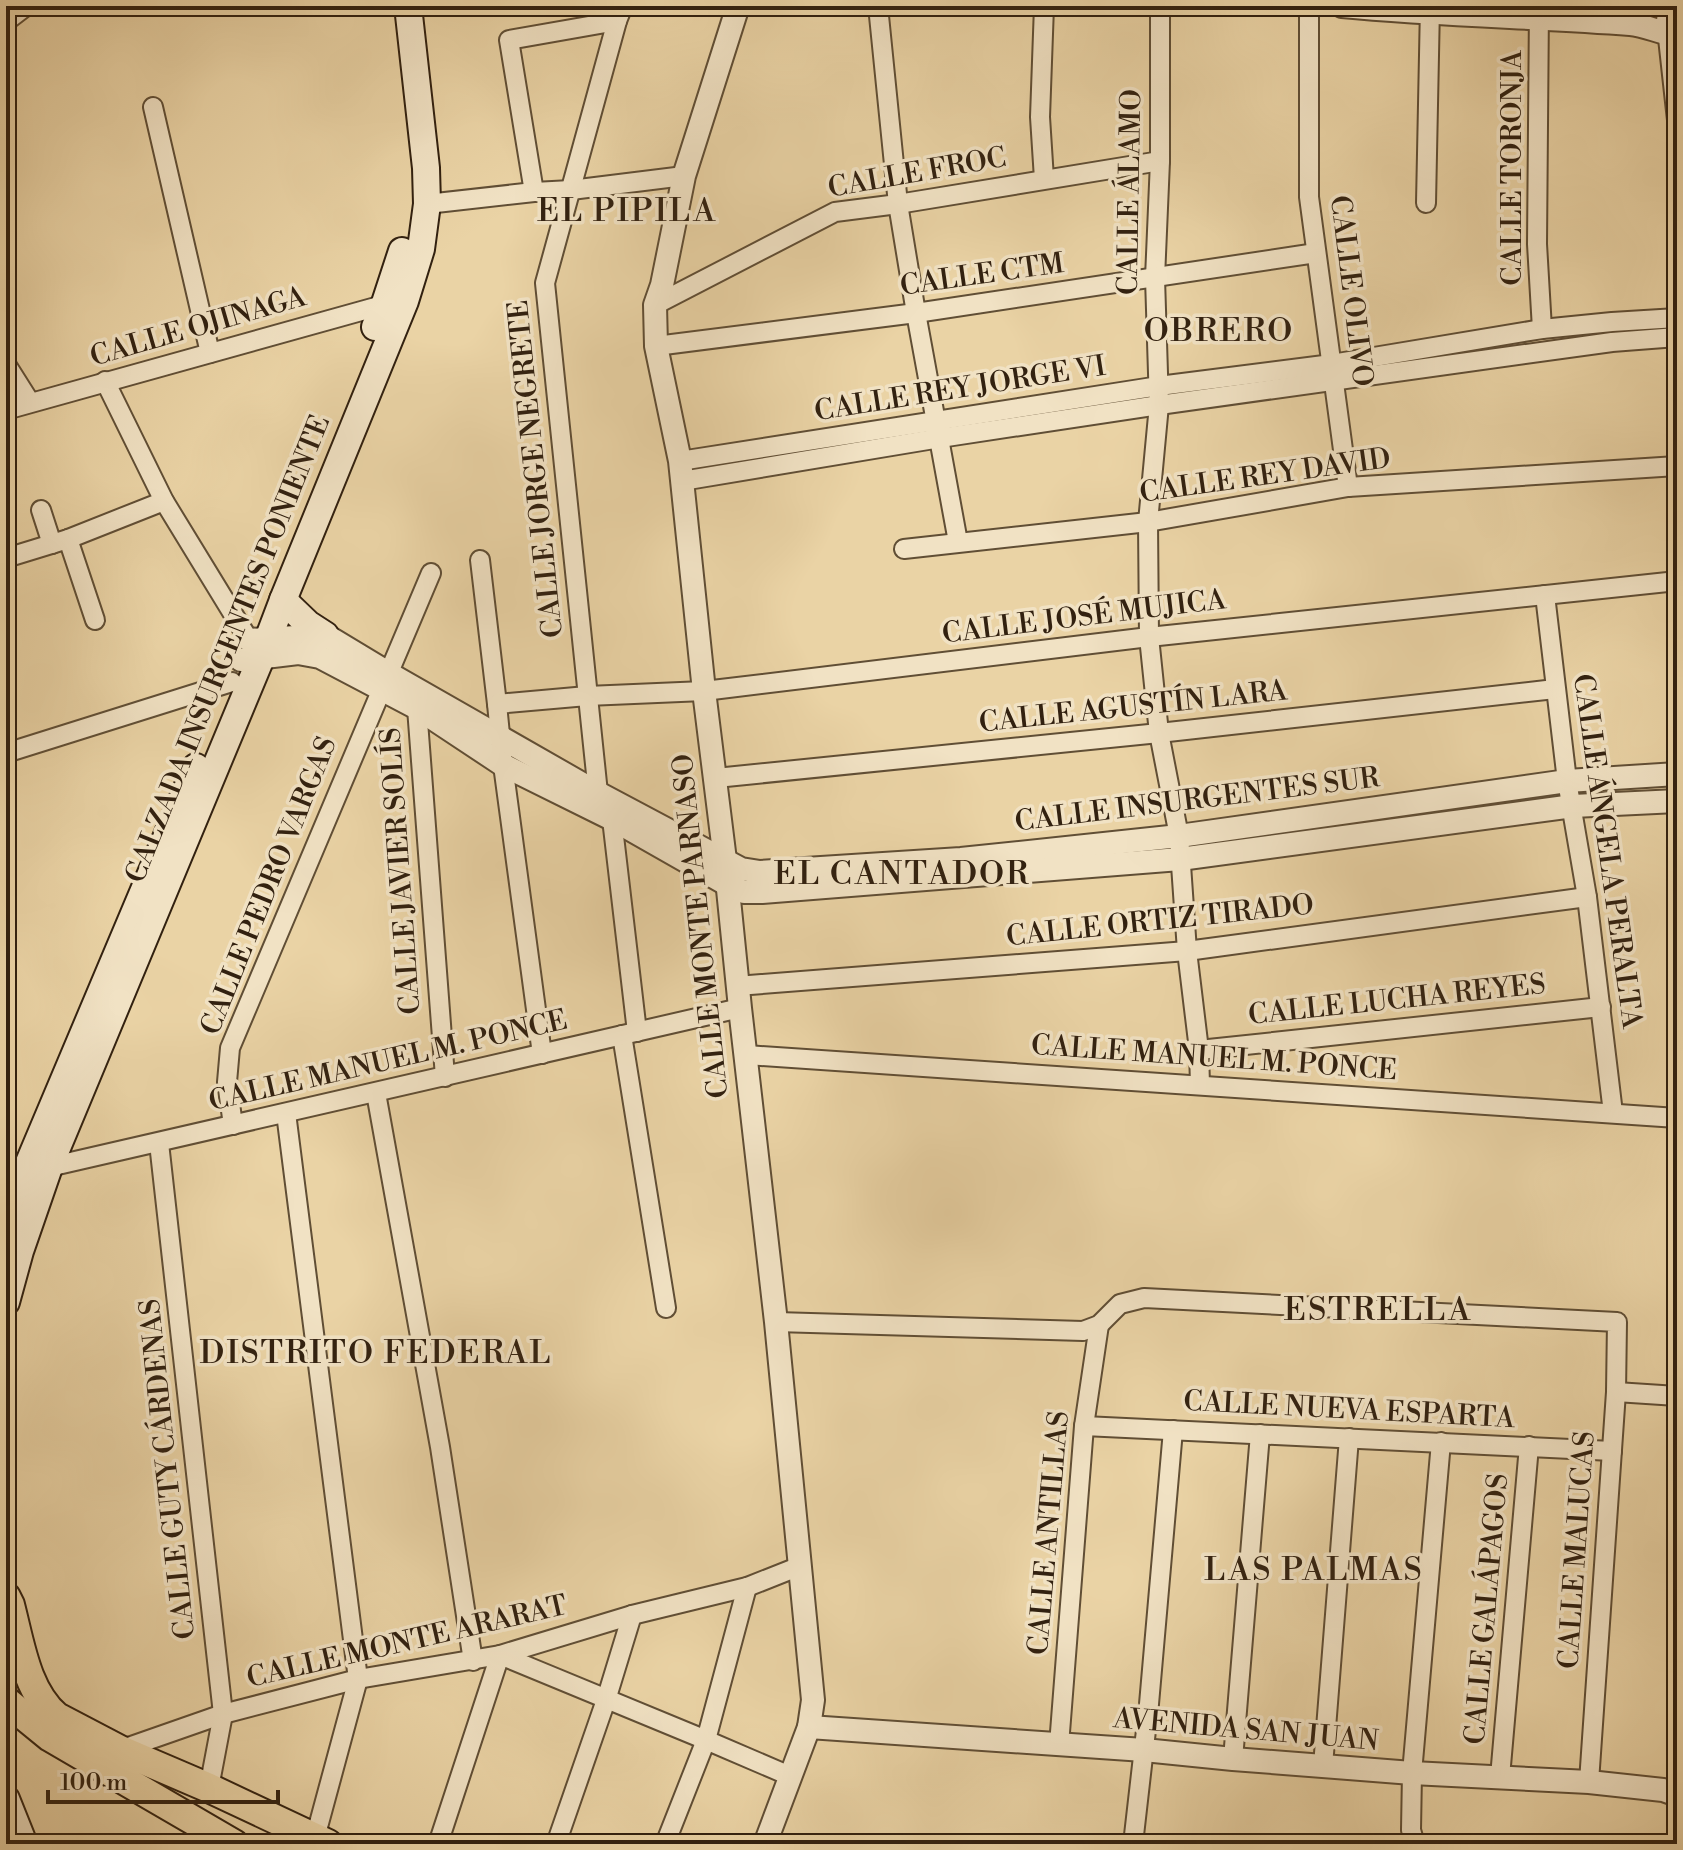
<svg xmlns="http://www.w3.org/2000/svg" width="1683" height="1850" viewBox="0 0 1683 1850" font-family="'Libre Bodoni',serif">
<style>
.lines{fill:none;stroke-linecap:round;stroke-linejoin:round}
.minor-casing{stroke:#604e35;stroke-width:22}
.tertiary-casing{stroke:#604e35;stroke-width:26}
.secondary-casing{stroke:#322110;stroke-width:30}
.primary-casing{stroke:#322110;stroke-width:32}
.minor{stroke:#f1e2c4;stroke-width:18}
.tertiary{stroke:#f1e2c4;stroke-width:22}
.secondary{stroke:#f1e2c4;stroke-width:26}
.primary{stroke:#ead3a5;stroke-width:28}
.labels{text-anchor:middle;dominant-baseline:central;stroke-width:7;stroke-linejoin:round;paint-order:stroke}
.street-label{font-size:28px;fill:#322110;stroke:#f1e2c4}
.quarter-label{font-size:32px;letter-spacing:2px;fill:#322110;stroke:#f1e2c4}
</style>
<rect width="100%" height="100%" fill="#ead3a5"/>
<filter id="stains"><feTurbulence type="fractalNoise" baseFrequency=".0025" numOctaves="4"/><feColorMatrix values="0 0 0 0 .2 0 0 0 0 .09 0 0 0 0 .02 0 0 0 .5 -.17"/></filter>
<radialGradient id="worn" r=".72"><stop offset=".6" stop-color="#630" stop-opacity="0"/><stop offset="1" stop-color="#630" stop-opacity=".3"/></radialGradient>
<g class="lines">
<g class="minor-casing">
<g id="minor">
<path d="M 878,6 L 898,204 L 916,313 L 958,542"/>
<path d="M 1160,6 L 1160,161 L 1155,278 L 1159,405 L 1148,522 L 1149,637 L 1159,733 L 1179,836 L 1187,951 L 1199,1050 L 1200,1085"/>
<path d="M 1309,6 L 1309,197 L 1348,487"/>
<path d="M 1539,6 L 1537,244 L 1542,329"/>
<path d="M 1666,20 L 1677,120"/>
<path d="M 153,107 L 210,353"/>
<path d="M 1044,179 L 1040,117 L 1044,6"/>
<path d="M 534,192 L 509,40 L 617,21"/>
<path d="M 1426,203 L 1430,6"/>
<path d="M 427,204 L 534,192 L 571,190 L 684,176"/>
<path d="M 655,305 L 835,212 L 898,204 L 1160,161"/>
<path d="M 656,346 L 916,313 L 1316,253"/>
<path d="M 6,364 L 30,402"/>
<path d="M 105,381 L 164,501 L 249,640"/>
<path d="M 6,410 L 390,303"/>
<path d="M 680,461 L 1159,386 L 1332,364 L 1542,329 L 1612,322 L 1677,318"/>
<path d="M 682,481 L 940,438 L 1159,405 L 1612,342 L 1677,337"/>
<path d="M 41,510 L 52,544"/>
<path d="M 68,539 L 95,620"/>
<path d="M 904,549 L 1148,522 L 1348,487 L 1677,466"/>
<path d="M 6,558 L 68,539 L 164,501"/>
<path d="M 480,560 L 497,704 L 503,765 L 542,1054"/>
<path d="M 1545,595 L 1567,781 L 1587,897 L 1613,1113"/>
<path d="M 497,704 L 587,696 L 704,691 L 1149,637 L 1677,581"/>
<path d="M 417,708 L 445,1077"/>
<path d="M 6,753 L 232,682"/>
<path d="M 716,778 L 1159,733 L 1555,689"/>
<path d="M 598,793 L 545,283 L 617,21 L 623,6"/>
<path d="M 612,819 L 637,1032"/>
<path d="M 737,986 L 1187,951 L 1587,897"/>
<path d="M 622,1035 L 666,1308"/>
<path d="M 1199,1050 L 1601,1007"/>
<path d="M 747,1055 L 1677,1118"/>
<path d="M 376,1093 L 440,1447 L 473,1661"/>
<path d="M 286,1113 L 358,1679 L 315,1838"/>
<path d="M 233,1125 L 227,1082 L 230,1048 L 431,573"/>
<path d="M 159,1143 L 223,1714 L 209,1788"/>
<path d="M 49,1167 L 740,1008"/>
<path d="M 776,1322 L 1083,1331 L 1099,1325 L 1120,1304 L 1144,1298 L 1617,1322 L 1616,1392 L 1589,1782"/>
<path d="M 1616,1392 L 1677,1396"/>
<path d="M 1084,1426 L 1612,1451"/>
<path d="M 1059,1745 L 1084,1426 L 1099,1325"/>
<path d="M 120,1750 L 223,1714 L 358,1679 L 500,1655 L 632,1615 L 747,1587 L 800,1566"/>
<path d="M 1233,1759 L 1260,1434"/>
<path d="M 1323,1766 L 1349,1438"/>
<path d="M 1500,1777 L 1529,1446"/>
<path d="M 438,1844 L 500,1655 L 706,1740 L 790,1776"/>
<path d="M 556,1844 L 606,1700 L 632,1615"/>
<path d="M 665,1844 L 706,1740 L 747,1587"/>
<path d="M 1133,1844 L 1149,1704 L 1173,1430"/>
<path d="M 1415,1844 L 1411,1830 L 1412,1773 L 1441,1442"/>
</g>
</g>
<g class="tertiary-casing">
<g id="tertiary">
<path d="M 738,6 L 684,176 L 662,285 L 655,305 L 656,346 L 680,461 L 704,691 L 725,860 L 740,1008 L 776,1322 L 813,1700 L 809,1727 L 765,1844"/>
<path d="M 1342,6 C 1438,15 1534,17 1630,24 C 1646,25 1661,34 1677,35"/>
<path d="M 6,19 L 23,6"/>
<path d="M 249,640 L 325,635 L 388,673 L 598,793 L 741,869 L 760,872 L 961,859 L 1179,836 L 1567,781 L 1677,774"/>
<path d="M 241,660 L 298,653 L 320,657 L 417,708 L 503,765 L 612,819 L 728,885 L 744,892 L 762,892 L 1180,859 L 1573,806 L 1677,801"/>
<path d="M 809,1727 L 1144,1750 L 1233,1759 L 1412,1773 L 1589,1782 L 1663,1790 L 1677,1795"/>
</g>
</g>
<g class="secondary-casing">
<g id="secondary">
<path d="M 375,327 L 385,303 L 402,251"/>
<path d="M 283,600 L 308,624 L 325,635"/>
<path d="M 6,1217 L 196,767"/>
<path d="M 6,1302 L 20,1251 L 49,1167 L 261,658 L 283,600 L 405,301 L 421,249 L 427,204 L 426,168 L 408,6"/>
<path d="M 6,1799 L 24,1844"/>
</g>
</g>
<g class="primary-casing">
<g id="primary">
<path d="M 6,1597 L 10,1605 C 20,1643 26,1691 57,1717 L 120,1750 L 209,1788 L 328,1844"/>
<path d="M 6,1701 L 50,1737 L 234,1844"/>
</g>
</g>
<use href="#minor" class="minor"/>
<use href="#tertiary" class="tertiary"/>
<use href="#secondary" class="secondary"/>
<use href="#primary" class="primary"/>
</g>
<g class="labels">
<g class="street-label">
<text transform="translate(1512 168) rotate(-90)">CALLE TORONJA</text>
<text transform="translate(917 173) rotate(-10)">CALLE FROC</text>
<text transform="translate(1130 192) rotate(-89)">CALLE ÁLAMO</text>
<text transform="translate(982 275) rotate(-8)">CALLE CTM</text>
<text transform="translate(1351 291) rotate(83)">CALLE OLIVO</text>
<text transform="translate(198 327) rotate(-16)">CALLE OJINAGA</text>
<text transform="translate(960 389) rotate(-9)">CALLE REY JORGE VI</text>
<text transform="translate(536 469) rotate(-96)">CALLE JORGE NEGRETE</text>
<text transform="translate(1265 476) rotate(-8)">CALLE REY DAVID</text>
<text transform="translate(1084 617) rotate(-7)">CALLE JOSÉ MUJICA</text>
<text transform="translate(228 649) rotate(-68)">CALZADA INSURGENTES PONIENTE</text>
<text transform="translate(1133 707) rotate(-6)">CALLE AGUSTÍN LARA</text>
<text transform="translate(1197 800) rotate(-7)">CALLE INSURGENTES SUR</text>
<text transform="translate(1607 851) rotate(82)">CALLE ÁNGELA PERALTA</text>
<text transform="translate(401 871) rotate(-94)">CALLE JAVIER SOLÍS</text>
<text transform="translate(269 886) rotate(-68)">CALLE PEDRO VARGAS</text>
<text transform="translate(1160 921) rotate(-6)">CALLE ORTIZ TIRADO</text>
<text transform="translate(701 926) rotate(-96)">CALLE MONTE PARNASO</text>
<text transform="translate(1397 1000) rotate(-6)">CALLE LUCHA REYES</text>
<text transform="translate(1214 1058) rotate(4)">CALLE MANUEL M. PONCE</text>
<text transform="translate(388 1061) rotate(-13)">CALLE MANUEL M. PONCE</text>
<text transform="translate(1349 1410) rotate(3)">CALLE NUEVA ESPARTA</text>
<text transform="translate(168 1469) rotate(-96)">CALLE GUTY CÁRDENAS</text>
<text transform="translate(1049 1533) rotate(-85)">CALLE ANTILLAS</text>
<text transform="translate(1577 1550) rotate(-86)">CALLE MALUCAS</text>
<text transform="translate(1487 1609) rotate(-85)">CALLE GALÁPAGOS</text>
<text transform="translate(407 1642) rotate(-13)">CALLE MONTE ARARAT</text>
<text transform="translate(1246 1730) rotate(5)">AVENIDA SAN JUAN</text>
</g>
<g class="quarter-label">
<text x="627" y="211">EL PIPILA</text>
<text x="1219" y="331">OBRERO</text>
<text x="902" y="874">EL CANTADOR</text>
<text x="1378" y="1310">ESTRELLA</text>
<text x="376" y="1353">DISTRITO FEDERAL</text>
<text x="1314" y="1570">LAS PALMAS</text>
</g>
</g>
<rect width="1683" height="1850" fill="none" stroke="#ead3a5" stroke-width="32"/>
<rect x="8" y="8" width="1667" height="1834" fill="none" stroke="#322110" stroke-width="4"/>
<rect x="16" y="16" width="1651" height="1818" fill="none" stroke="#322110" stroke-width="2"/>
<path d="M48 1790v12h230v-12" fill="none" stroke="#322110" stroke-width="4"/>
<text x="60" y="1790" font-size="24" fill="#322110" stroke="#f1e2c4" stroke-width="6" paint-order="stroke">100 m</text>
<rect width="100%" height="100%" filter="url(#stains)"/>
<rect width="100%" height="100%" fill="url(#worn)"/>
</svg>
